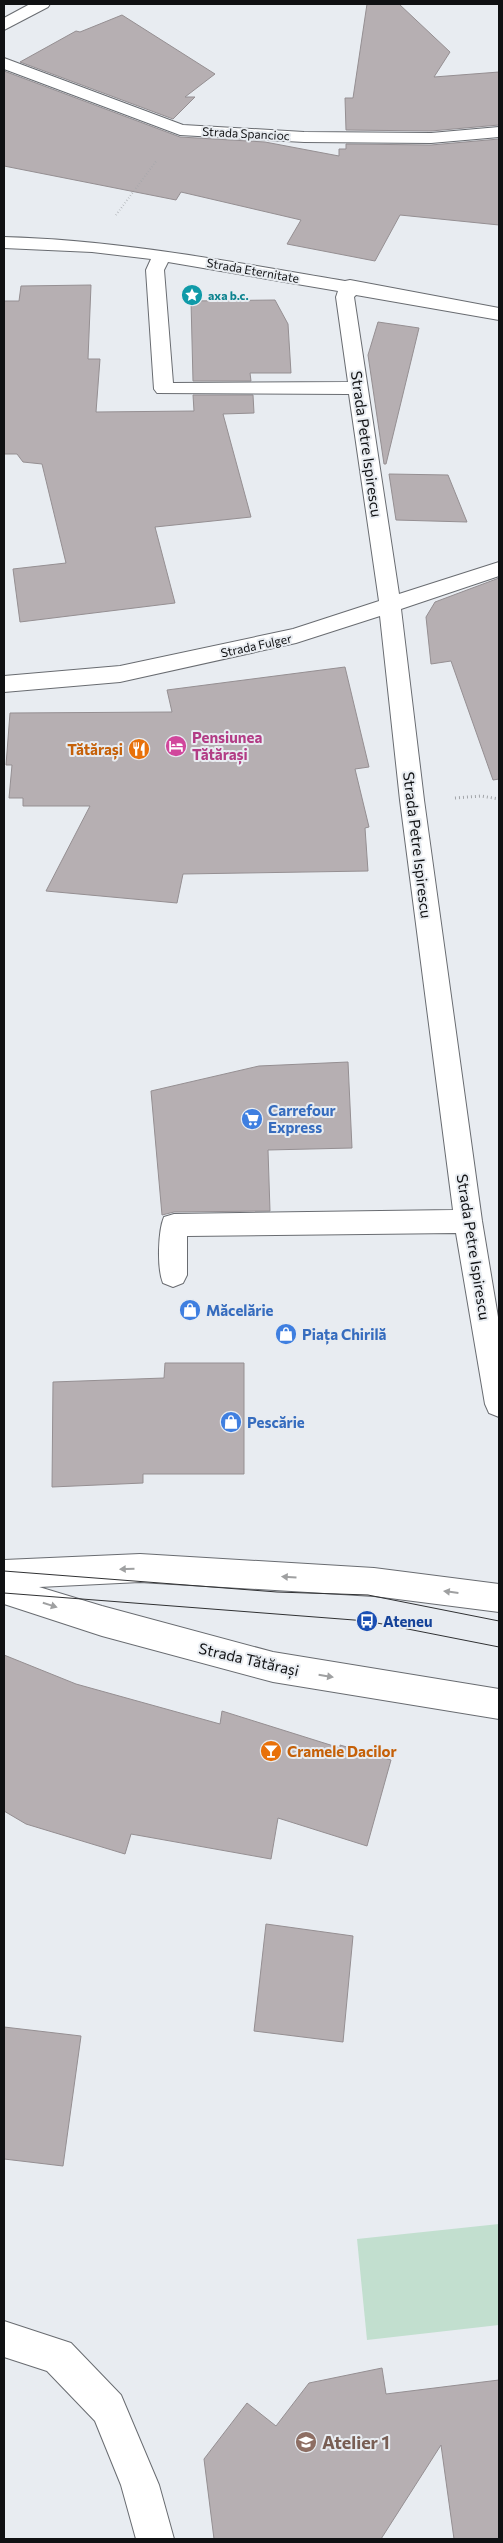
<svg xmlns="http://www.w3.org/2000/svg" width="503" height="2543" viewBox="0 0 503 2543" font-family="Commissioner,sans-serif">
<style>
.green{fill:#c2dfcf}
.building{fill:#b6afb2;stroke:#958f92}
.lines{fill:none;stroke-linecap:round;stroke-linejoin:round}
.minor-casing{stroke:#696c71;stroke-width:2}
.path-far1{stroke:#a2a5a9;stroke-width:2;stroke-dasharray:0.5 2.5;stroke-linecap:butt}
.path{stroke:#a2a5a9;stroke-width:3;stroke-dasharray:1 3;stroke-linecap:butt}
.minor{fill:#fff;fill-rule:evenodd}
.tram{stroke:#303133;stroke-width:1}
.oneway{fill:#9fa0a1}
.labels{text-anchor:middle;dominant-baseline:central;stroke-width:4;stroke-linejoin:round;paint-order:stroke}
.far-street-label{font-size:12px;fill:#101113;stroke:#e8ecf1}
.far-culture-label{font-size:12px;font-weight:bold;fill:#0d838f;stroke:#e8ecf1;text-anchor:start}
.street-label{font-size:15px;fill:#101113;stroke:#e8ecf1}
.hotel-label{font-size:15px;font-weight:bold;fill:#b23c85;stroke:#e8ecf1;text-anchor:start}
.food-label{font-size:15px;font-weight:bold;fill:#c56008;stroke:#e8ecf1;text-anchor:end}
.shop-label{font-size:15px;font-weight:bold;fill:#366cbe;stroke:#e8ecf1;text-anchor:start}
.transit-label{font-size:15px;font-weight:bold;fill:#164399;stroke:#e8ecf1;text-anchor:start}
.near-education-label{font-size:18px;font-weight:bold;fill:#785e54;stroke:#e8ecf1;text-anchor:start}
</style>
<rect width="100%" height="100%" fill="#e8ecf1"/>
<path class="green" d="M 499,2224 L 499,2325 L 367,2340 L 357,2239 Z"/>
<g class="building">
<path d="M 367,4 L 399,4 L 450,52 L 434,77 L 499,72 L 499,125 L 431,131 L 346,130 L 345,98 L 353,98 Z"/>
<path d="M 122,15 L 215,74 L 185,97 L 195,97 L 173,119 L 20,62 L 76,31 L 80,32 Z"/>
<path d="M 4,71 L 180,137 L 265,142 L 339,156 L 339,149 L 346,149 L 346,144 L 431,145 L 499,139 L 499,225 L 400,215 L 375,261 L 287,244 L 301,220 L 181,192 L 176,200 L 4,166 Z"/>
<path d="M 91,285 L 88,359 L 100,359 L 96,412 L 194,411 L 193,395 L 253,395 L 254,413 L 223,414 L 251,517 L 155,527 L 175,603 L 20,622 L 13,569 L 66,563 L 42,464 L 23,462 L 17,454 L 4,454 L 4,301 L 19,301 L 21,286 Z"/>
<path d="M 275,300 L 288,324 L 291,373 L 250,373 L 251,381 L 193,381 L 191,301 Z"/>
<path d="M 378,322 L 419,328 L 386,464 L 384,464 L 368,355 Z"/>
<path d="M 389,474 L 448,475 L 467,522 L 396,520 Z"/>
<path d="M 499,578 L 499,779 L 493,780 L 451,661 L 431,664 L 426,617 L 435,602 Z"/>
<path d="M 345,667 L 369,767 L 355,769 L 369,827 L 365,828 L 368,871 L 183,874 L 177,903 L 46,891 L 90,806 L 23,806 L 23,798 L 9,798 L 12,765 L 6,765 L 10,713 L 172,712 L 167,690 Z"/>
<path d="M 348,1062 L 352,1148 L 268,1150 L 270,1211 L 174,1212 L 162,1215 L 151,1091 L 259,1066 Z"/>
<path d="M 165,1363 L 244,1363 L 244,1474 L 143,1474 L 143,1483 L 52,1487 L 53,1382 L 164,1378 Z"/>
<path d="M 4,1655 L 76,1684 L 220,1724 L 222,1711 L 340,1748 L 340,1745 L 391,1760 L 367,1846 L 278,1818 L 271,1859 L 131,1834 L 125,1854 L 26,1824 L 4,1811 Z"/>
<path d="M 266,1924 L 353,1936 L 343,2042 L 254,2031 Z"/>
<path d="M 4,2027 L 81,2036 L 63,2166 L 4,2159 Z"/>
<path d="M 382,2368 L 386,2394 L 499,2380 L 499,2539 L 454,2539 L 441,2445 L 381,2539 L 214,2539 L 204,2459 L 247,2403 L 276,2426 L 309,2383 Z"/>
</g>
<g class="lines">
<g class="minor-casing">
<g id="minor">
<path d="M 30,4 L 50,4 L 48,7 L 4,30 L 4,18 Z"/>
<path d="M 4,58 L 183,125 L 304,132 L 431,133 L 499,127 L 499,137 L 431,143 L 304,142 L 180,135 L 4,69 Z"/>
<path d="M 4,237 C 119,240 232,262 345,281 L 350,280 L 499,308 L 499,320 L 356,295 L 354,297 L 399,594 L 499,562 L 499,576 L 401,609 L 424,800 L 482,1221 L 499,1323 L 499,1417 L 489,1413 L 485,1404 L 456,1233 L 187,1236 L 187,1275 L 183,1283 L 173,1287 L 163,1283 C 157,1269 158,1231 164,1217 L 174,1214 L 453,1210 L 400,800 L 380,616 L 296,643 L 120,682 L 4,692 L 4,676 L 120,666 L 293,629 L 379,601 L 349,394 L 157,393 L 154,389 L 146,270 L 151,259 L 92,252 L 4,248 ZM 168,262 L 338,291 L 336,297 L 348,382 L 173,383 L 164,270 Z"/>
<path d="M 140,1554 L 374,1568 L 499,1584 L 499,1612 L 374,1596 L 140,1582 L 39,1587 L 102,1606 L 273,1652 L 499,1689 L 499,1719 L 273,1682 L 102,1636 L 4,1604 L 4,1560 Z"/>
<path d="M 4,2321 L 71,2343 L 121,2395 L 159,2485 L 174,2539 L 136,2539 L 121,2485 L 95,2421 L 47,2371 L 4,2357 Z"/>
</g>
</g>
<path class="path-far1" d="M 116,215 L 157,160"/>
<path class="path" d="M 455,798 L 481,796 L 499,799"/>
<use href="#minor" class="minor"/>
<g class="tram">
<path d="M 4,1571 L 277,1592 L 368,1595 L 499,1621"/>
<path d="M 4,1593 L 367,1621 L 499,1647"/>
</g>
</g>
<defs><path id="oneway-solid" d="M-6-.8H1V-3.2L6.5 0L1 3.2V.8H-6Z" transform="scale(1.25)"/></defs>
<g class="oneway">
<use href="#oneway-solid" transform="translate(127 1569) rotate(178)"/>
<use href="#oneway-solid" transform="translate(289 1577) rotate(-177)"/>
<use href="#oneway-solid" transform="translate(451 1592) rotate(-173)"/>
<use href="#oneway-solid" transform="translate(50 1605) rotate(17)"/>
<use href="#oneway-solid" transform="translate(326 1676) rotate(9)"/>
</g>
<defs>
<g id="sight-disc" transform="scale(1.125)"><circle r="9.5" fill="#0f9aa8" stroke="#e8ecf1"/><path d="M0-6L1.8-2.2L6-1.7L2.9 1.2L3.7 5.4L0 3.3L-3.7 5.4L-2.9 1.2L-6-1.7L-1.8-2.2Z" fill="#fff"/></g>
<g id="hotel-disc" transform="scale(1.125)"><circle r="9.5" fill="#d1479c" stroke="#e8ecf1"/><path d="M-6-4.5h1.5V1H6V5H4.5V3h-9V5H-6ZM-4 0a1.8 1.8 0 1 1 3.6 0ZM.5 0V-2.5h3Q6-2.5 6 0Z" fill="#fff"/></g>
<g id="restaurant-disc" transform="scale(1.125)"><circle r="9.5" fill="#e8710a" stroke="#e8ecf1"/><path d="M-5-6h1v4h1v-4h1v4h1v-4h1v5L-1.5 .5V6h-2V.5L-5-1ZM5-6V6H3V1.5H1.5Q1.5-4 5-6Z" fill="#fff"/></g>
<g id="supermarket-disc" transform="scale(1.125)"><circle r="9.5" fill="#3f7fe0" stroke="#e8ecf1"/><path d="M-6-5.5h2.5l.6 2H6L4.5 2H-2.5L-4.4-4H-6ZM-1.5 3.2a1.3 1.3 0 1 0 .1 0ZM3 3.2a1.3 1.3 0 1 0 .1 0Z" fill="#fff"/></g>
<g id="shop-disc" transform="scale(1.125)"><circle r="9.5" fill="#3f7fe0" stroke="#e8ecf1"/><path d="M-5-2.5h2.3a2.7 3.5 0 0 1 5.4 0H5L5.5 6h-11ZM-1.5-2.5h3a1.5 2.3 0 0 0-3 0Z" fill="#fff"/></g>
<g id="bus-disc" transform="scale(1.125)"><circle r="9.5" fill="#1a4fb4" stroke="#e8ecf1"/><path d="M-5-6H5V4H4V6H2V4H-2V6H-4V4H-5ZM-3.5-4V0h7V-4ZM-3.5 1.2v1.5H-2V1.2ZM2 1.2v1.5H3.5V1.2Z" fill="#fff"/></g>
<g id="bar-disc" transform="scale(1.125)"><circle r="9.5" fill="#e8710a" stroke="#e8ecf1"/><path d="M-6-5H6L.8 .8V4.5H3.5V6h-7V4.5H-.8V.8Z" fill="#fff"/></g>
<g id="school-disc" transform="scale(1.125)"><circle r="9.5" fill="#8d6e63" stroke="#e8ecf1"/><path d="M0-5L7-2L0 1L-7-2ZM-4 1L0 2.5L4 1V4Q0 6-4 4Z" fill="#fff"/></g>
</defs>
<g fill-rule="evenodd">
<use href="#sight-disc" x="192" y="295"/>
<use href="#hotel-disc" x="176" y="746"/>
<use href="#restaurant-disc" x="139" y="749"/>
<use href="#supermarket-disc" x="252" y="1119"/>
<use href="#shop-disc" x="190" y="1310"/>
<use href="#shop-disc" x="286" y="1334"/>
<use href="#shop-disc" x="231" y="1422"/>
<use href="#bus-disc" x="367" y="1621"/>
<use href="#bar-disc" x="271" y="1751"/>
<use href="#school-disc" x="306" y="2442"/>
</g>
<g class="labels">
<g class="far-street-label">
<text transform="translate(246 133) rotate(3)">Strada Spancioc</text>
<text transform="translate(253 270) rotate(10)">Strada Eternitate</text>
<text transform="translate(256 645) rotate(-12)">Strada Fulger</text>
</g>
<g class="far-culture-label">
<text x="208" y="295">axa b.c.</text>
</g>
<g class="street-label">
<text transform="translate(367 444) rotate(82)">Strada Petre Ispirescu</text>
<text transform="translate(418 845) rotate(83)">Strada Petre Ispirescu</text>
<text transform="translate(474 1247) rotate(81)">Strada Petre Ispirescu</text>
<text transform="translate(249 1659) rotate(13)">Strada Tătărași</text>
</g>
<g class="hotel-label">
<text x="192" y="737">Pensiunea<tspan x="192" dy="17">Tătărași</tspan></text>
</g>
<g class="food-label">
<text x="123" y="749">Tătărași</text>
<text x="287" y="1751" text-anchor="start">Cramele Dacilor</text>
</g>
<g class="shop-label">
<text x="268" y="1110">Carrefour<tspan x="268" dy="17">Express</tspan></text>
<text x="206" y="1310">Măcelărie</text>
<text x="302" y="1334">Piața Chirilă</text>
<text x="247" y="1422">Pescărie</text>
</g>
<g class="transit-label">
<text x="383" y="1621">Ateneu</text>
</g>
<g class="near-education-label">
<text x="322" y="2442">Atelier 1</text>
</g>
</g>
<rect width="503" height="2543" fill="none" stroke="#101113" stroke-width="10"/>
</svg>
